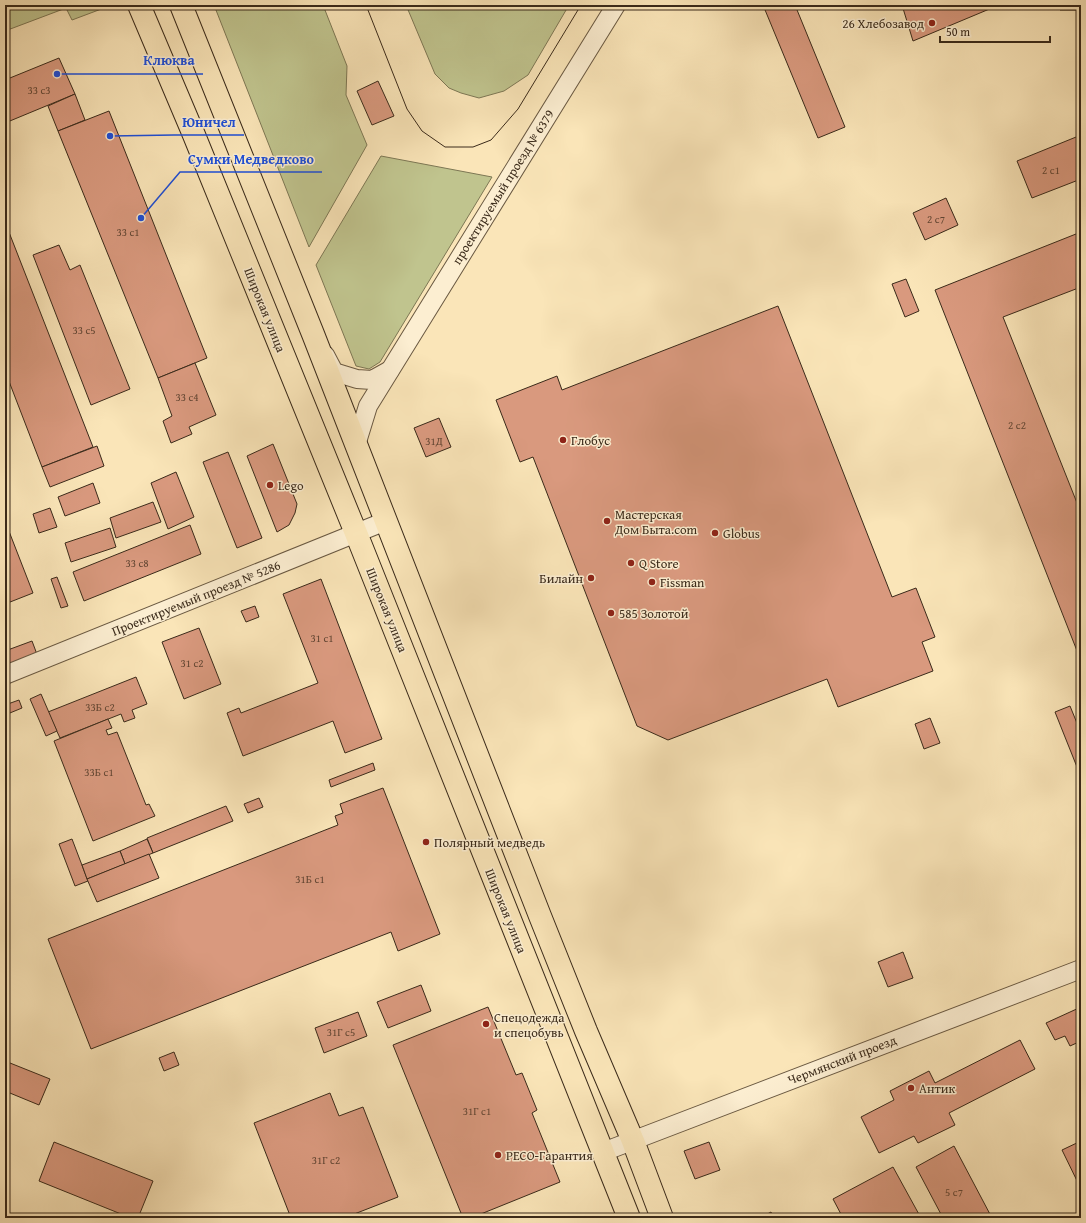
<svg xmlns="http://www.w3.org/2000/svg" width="1086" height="1223" viewBox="0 0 1086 1223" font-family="'Gentium Book Plus',serif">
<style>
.green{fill:#c0c48e;stroke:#7d7754}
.building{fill:#d9997e;stroke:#3a2a1a}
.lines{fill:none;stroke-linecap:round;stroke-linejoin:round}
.minor-casing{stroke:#6a5942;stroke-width:20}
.major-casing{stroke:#3a2a1a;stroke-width:24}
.minor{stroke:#fceed1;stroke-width:18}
.major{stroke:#fae5b8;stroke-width:22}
.tram{stroke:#3a2a1a;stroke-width:1}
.poi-dot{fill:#8f2418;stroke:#fceed1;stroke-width:1.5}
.labels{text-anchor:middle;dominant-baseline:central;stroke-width:3;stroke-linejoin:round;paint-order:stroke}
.number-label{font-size:11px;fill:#624633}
.poi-label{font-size:13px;fill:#3a2a1a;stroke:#fceed1;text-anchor:start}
.street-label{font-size:13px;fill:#3a2a1a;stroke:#fceed1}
.leader{fill:none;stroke:#1d4ed8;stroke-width:1.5}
.callout-dot{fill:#1d4ed8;stroke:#fceed1;stroke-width:1.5}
.callout-label{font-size:14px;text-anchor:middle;font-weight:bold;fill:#1d4ed8;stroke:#fceed1;stroke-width:3;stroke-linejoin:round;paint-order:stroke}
</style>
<rect width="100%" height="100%" fill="#fae5b8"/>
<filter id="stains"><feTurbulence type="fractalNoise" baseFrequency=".005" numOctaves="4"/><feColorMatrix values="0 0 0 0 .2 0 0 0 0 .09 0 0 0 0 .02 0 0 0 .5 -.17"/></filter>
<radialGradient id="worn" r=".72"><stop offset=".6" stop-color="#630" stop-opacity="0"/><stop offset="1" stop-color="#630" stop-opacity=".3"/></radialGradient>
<g class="green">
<path d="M 5,5 L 112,5 L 72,20 L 66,8 L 5,31 Z"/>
<path d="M 214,5 L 323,5 L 347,66 L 346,95 L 367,145 L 309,247 Z"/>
<path d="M 406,5 L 569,5 L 528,75 L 504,91 L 479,98 L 461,93 L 449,88 L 435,74 Z"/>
<path d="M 381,156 L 492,177 L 380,362 L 369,369 L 356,366 L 316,265 Z"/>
</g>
<g class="building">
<path d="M 763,5 L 795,5 L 845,127 L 818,138 Z"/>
<path d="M 902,5 L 999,5 L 913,41 Z"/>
<path d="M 1059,5 L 1081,5 L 1081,10 L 1060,10 Z"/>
<path d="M 59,58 L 75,94 L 5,123 L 5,80 Z"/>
<path d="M 378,81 L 394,116 L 372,125 L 357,91 Z"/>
<path d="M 75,94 L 85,120 L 58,131 L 48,106 Z"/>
<path d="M 109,111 L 207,358 L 158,378 L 58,131 Z"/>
<path d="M 1081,135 L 1081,179 L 1032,198 L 1017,161 Z"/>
<path d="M 946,198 L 958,225 L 925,240 L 913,213 Z"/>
<path d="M 5,222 L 93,447 L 42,467 L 5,371 Z"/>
<path d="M 1081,232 L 1081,287 L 1003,317 L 1081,513 L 1081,661 L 935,290 Z"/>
<path d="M 59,245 L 70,270 L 80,265 L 130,389 L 91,405 L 33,255 Z"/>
<path d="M 906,279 L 919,311 L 905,317 L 892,284 Z"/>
<path d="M 778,306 L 892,597 L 916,588 L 935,637 L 922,642 L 933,671 L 838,707 L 827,679 L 668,740 L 637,726 L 533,457 L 520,462 L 496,400 L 557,376 L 562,390 Z"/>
<path d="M 195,363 L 216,415 L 189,427 L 192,434 L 171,443 L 163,421 L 172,416 L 158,378 Z"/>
<path d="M 439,418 L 451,447 L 426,457 L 414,428 Z"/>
<path d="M 273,444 L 297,504 L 295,513 L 289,525 L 277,532 L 247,456 Z"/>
<path d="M 97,446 L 104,466 L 50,487 L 42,467 Z"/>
<path d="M 228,452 L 262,538 L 237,548 L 203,462 Z"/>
<path d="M 176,472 L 194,517 L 168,529 L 151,483 Z"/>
<path d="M 93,483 L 100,503 L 65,516 L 58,497 Z"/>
<path d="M 153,502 L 161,522 L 116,538 L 110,518 Z"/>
<path d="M 50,508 L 57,527 L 39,533 L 33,514 Z"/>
<path d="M 5,521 L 33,593 L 5,604 Z"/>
<path d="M 190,525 L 201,554 L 84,601 L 73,572 Z"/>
<path d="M 110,528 L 116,547 L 71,562 L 65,543 Z"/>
<path d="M 57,577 L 68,606 L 61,608 L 51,579 Z"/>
<path d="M 321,579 L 382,739 L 345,753 L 333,721 L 243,756 L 227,713 L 239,708 L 241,713 L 318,683 L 283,594 Z"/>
<path d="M 255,606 L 259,617 L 246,622 L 241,611 Z"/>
<path d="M 199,628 L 221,684 L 184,699 L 162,642 Z"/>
<path d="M 32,641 L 38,657 L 5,670 L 5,651 Z"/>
<path d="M 136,677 L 147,704 L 132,710 L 135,718 L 124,722 L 121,714 L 60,738 L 48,712 Z"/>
<path d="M 41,694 L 57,731 L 46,736 L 30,699 Z"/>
<path d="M 19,700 L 22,708 L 5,715 L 5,705 Z"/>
<path d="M 1070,706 L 1081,733 L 1081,771 L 1079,772 L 1055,712 Z"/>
<path d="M 930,718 L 940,743 L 924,749 L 915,724 Z"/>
<path d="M 108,719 L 112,728 L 106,730 L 108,735 L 117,732 L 146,805 L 149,804 L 155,816 L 93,841 L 54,741 Z"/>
<path d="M 373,763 L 375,770 L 331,787 L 329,780 Z"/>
<path d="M 383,788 L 440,934 L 398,951 L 391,932 L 91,1049 L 48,939 L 338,825 L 335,816 L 343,813 L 340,804 Z"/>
<path d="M 259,798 L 263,807 L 248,813 L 244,804 Z"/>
<path d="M 226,806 L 233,821 L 153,853 L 147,838 Z"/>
<path d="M 72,839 L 88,881 L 75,886 L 59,844 Z"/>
<path d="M 147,839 L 153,853 L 125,864 L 120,851 Z"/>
<path d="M 120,851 L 125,864 L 87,879 L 82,865 Z"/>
<path d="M 149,854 L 159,878 L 97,902 L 87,879 Z"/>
<path d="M 903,952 L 913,978 L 888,987 L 878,962 Z"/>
<path d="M 421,985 L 431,1011 L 388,1028 L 377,1002 Z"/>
<path d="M 488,1007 L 516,1075 L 522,1073 L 537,1110 L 532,1113 L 560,1182 L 471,1218 L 463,1218 L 393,1045 Z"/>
<path d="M 1081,1007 L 1081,1041 L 1070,1046 L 1065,1036 L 1055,1040 L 1046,1023 Z"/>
<path d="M 358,1012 L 367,1036 L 324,1053 L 315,1028 Z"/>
<path d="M 1020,1040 L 1035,1069 L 949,1113 L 955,1125 L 918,1143 L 914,1136 L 879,1153 L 861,1117 L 894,1100 L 890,1091 L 929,1071 L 935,1083 Z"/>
<path d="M 174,1052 L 179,1065 L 164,1071 L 159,1058 Z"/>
<path d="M 5,1061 L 50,1079 L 39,1105 L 5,1091 Z"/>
<path d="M 330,1093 L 339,1116 L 363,1107 L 398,1197 L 344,1218 L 291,1218 L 254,1123 Z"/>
<path d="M 1081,1141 L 1081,1189 L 1062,1150 Z"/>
<path d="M 54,1142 L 153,1181 L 138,1218 L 131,1218 L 39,1181 Z"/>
<path d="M 709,1142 L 720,1170 L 695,1179 L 684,1151 Z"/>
<path d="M 954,1146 L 992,1218 L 943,1218 L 916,1167 Z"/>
<path d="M 893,1167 L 921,1218 L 843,1218 L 833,1199 Z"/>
<path d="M 771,1212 L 774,1218 L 760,1218 Z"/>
</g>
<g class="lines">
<g class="minor-casing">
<g id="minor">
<path d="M 325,355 L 334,372 L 357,379 L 372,380 L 390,370"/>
<path d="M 356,445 L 368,406 L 616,5"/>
<path d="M 5,675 L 386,521"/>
<path d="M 603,1152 L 1081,969"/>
</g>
</g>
<g class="major-casing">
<g id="major">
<path d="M 139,5 L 194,135 L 356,533 L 629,1218"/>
<path d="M 181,5 L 313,334 L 540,916 L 586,1031 L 633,1141 L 662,1218"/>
</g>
</g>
<use href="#minor" class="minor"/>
<use href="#major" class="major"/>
<path class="tram" d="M 366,5 L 407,109 L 422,131 L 445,147 L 473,147 L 491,140 L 518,109 L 581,5"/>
</g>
<g class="poi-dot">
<circle cx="932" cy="23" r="4"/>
<circle cx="563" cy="440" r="4"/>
<circle cx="270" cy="485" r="4"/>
<circle cx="607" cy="521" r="4"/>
<circle cx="715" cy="533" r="4"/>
<circle cx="631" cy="563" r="4"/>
<circle cx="591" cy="578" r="4"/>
<circle cx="652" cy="582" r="4"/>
<circle cx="611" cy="613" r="4"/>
<circle cx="426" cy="842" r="4"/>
<circle cx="486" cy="1024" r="4"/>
<circle cx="911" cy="1088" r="4"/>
<circle cx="498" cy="1155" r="4"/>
</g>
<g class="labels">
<g class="number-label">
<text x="39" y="90">33 с3</text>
<text x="1051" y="170">2 с1</text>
<text x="936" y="219">2 с7</text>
<text x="128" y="232">33 с1</text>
<text x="84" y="330">33 с5</text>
<text x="187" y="397">33 с4</text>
<text x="1017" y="425">2 с2</text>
<text x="434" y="441">31Д</text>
<text x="137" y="563">33 с8</text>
<text x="322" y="638">31 с1</text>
<text x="192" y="663">31 с2</text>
<text x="100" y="707">33Б с2</text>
<text x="99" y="772">33Б с1</text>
<text x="310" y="879">31Б c1</text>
<text x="341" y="1032">31Г c5</text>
<text x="477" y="1111">31Г с1</text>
<text x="326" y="1160">31Г с2</text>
<text x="954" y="1192">5 с7</text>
</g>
<g class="poi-label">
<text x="924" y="23" text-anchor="end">26 Хлебозавод</text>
<text x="571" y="440">Глобус</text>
<text x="278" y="485">Lego</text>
<text x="615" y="514">Мастерская<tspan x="615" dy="15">Дом Быта.com</tspan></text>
<text x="723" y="533">Globus</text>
<text x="639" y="563">Q Store</text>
<text x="583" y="578" text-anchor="end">Билайн</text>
<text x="660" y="582">Fissman</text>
<text x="619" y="613">585 Золотой</text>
<text x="434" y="842">Полярный медведь</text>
<text x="494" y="1017">Спецодежда<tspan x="494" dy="15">и спецобувь</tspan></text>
<text x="919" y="1088">Антик</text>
<text x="506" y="1155">РЕСО-Гарантия</text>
</g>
<g class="street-label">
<text transform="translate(503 187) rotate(-58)">проектируемый проезд № 6379</text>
<text transform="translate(265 310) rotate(68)">Широкая улица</text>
<text transform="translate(196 598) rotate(-22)">Проектируемый проезд № 5286</text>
<text transform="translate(387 610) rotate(68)">Широкая улица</text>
<text transform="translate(506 911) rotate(68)">Широкая улица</text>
<text transform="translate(842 1060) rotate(-21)">Чермянский проезд</text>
</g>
</g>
<path class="leader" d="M57 74L136 74H203M110 136L174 135H244M141 218L180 172H322"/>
<g class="callout-dot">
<circle cx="57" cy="74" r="4"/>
<circle cx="110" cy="136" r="4"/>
<circle cx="141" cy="218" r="4"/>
</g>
<g class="callout-label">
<text x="169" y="65">Клюква</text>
<text x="209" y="127">Юничел</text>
<text x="251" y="164">Сумки Медведково</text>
</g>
<rect width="1086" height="1223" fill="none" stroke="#fae5b8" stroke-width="20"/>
<rect x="6" y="6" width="1074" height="1211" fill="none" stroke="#3a2a1a" stroke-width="2"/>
<rect x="10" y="10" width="1066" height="1203" fill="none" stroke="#3a2a1a"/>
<path d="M940 36v6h110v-6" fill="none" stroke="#3a2a1a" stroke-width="2"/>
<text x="946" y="36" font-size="12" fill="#3a2a1a" stroke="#fceed1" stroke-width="3" paint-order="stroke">50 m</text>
<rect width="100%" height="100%" filter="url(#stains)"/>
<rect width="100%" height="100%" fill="url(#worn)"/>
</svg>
